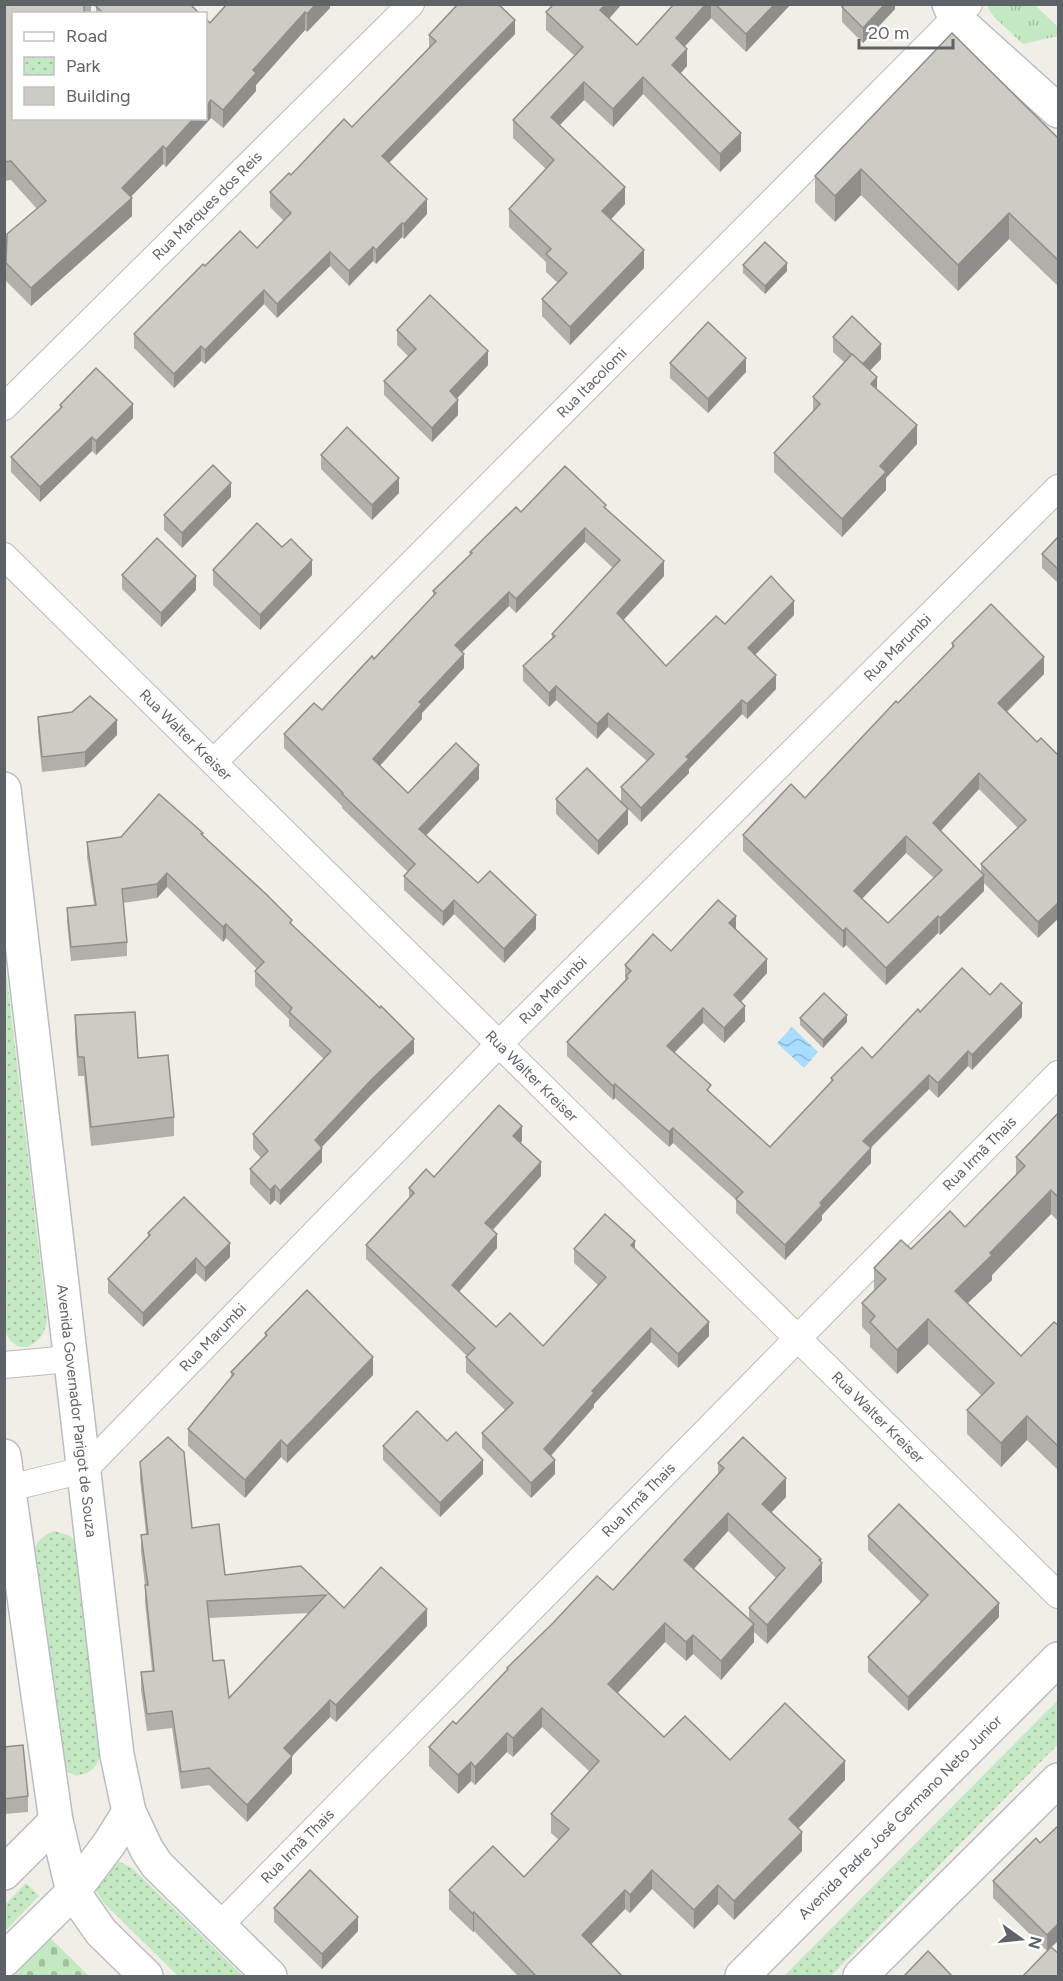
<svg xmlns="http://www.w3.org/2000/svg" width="1063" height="1981" viewBox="0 0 1063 1981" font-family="Figtree,sans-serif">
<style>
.grass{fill:url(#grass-tufts)}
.cemetery{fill:url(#cemetery-stones)}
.park{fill:url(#park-dots)}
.water{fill:url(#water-waves)}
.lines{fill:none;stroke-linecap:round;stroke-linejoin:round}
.street-casing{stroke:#b9bcc1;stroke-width:28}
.secondary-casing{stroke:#babdc3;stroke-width:36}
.street{stroke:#fff;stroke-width:26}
.secondary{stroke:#fff;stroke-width:33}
.wall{fill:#b1afa9;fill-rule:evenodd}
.shaded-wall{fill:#908e8a}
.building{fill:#cecbc5;stroke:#908e8a;stroke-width:1.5;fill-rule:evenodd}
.labels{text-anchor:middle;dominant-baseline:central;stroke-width:6;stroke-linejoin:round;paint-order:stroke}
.street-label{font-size:15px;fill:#5e6368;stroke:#fff}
</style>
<defs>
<pattern id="grass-tufts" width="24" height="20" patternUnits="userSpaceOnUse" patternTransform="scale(1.5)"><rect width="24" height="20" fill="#c4e9c2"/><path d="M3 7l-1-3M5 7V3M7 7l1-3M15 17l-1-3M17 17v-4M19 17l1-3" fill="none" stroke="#a2c0a1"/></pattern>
<pattern id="cemetery-stones" width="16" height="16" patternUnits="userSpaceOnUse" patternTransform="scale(1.5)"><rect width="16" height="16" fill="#c4e9c2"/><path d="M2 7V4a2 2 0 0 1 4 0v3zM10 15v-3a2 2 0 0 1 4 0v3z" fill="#a2c0a1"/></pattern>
<pattern id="park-dots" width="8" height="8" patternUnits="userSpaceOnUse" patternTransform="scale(1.5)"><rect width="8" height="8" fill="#c4e9c2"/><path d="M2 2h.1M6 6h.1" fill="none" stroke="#a2c0a1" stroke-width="1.8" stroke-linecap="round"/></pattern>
<pattern id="water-waves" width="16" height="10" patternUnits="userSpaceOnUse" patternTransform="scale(1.5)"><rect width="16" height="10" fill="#a8ddff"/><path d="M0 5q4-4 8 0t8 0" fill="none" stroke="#8cb7d2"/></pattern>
</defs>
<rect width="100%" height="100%" fill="#f1eee7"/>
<path class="grass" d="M 989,5 L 1035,5 L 1058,27 L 1058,36 L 1023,44 L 994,17 L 988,8 Z"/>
<path class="cemetery" d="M 47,1935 L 89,1976 L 7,1976 Z"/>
<g class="park">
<path d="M 5,962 L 47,1318 C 46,1345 15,1361 5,1330 Z"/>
<path d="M 55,1531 L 70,1536 L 76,1542 L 100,1756 C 96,1769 90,1773 76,1776 L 57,1766 L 33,1551 C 38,1540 43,1535 55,1531 Z"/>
<path d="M 1058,1700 L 1058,1744 L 831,1976 L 784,1976 Z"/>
<path d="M 116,1860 L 132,1868 L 243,1976 L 178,1976 L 103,1902 L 96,1891 L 95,1882 Z"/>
<path d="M 26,1883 L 39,1896 L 5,1931 L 5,1905 Z"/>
</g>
<path class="water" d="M 792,1027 L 818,1052 L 804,1068 L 777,1043 Z"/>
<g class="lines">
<g class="street-casing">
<g id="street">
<path id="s1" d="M 4,407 L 411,4"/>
<path id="s2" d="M 4,556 L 1058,1595"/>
<path id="s3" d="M 215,761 L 969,4"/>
<path d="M 4,1365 L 70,1359"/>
<path id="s4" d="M 9,1488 L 84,1470 L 498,1045 L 1058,488"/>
<path id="s5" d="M 219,1926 L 1058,1074"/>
</g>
</g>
<g class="secondary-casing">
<g id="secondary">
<path d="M 949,4 L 955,18 L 1058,111"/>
<path id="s6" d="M 4,789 L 117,1755 L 129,1812 L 147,1850 L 157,1865 L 270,1976"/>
<path d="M 4,1456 L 56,1821 L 73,1892 L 101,1932 L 146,1976"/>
<path d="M 4,1873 L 56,1821"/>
<path d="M 4,1960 L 73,1892 L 109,1844 L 129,1812"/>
<path id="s7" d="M 742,1976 L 1058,1659"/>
<path d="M 860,1976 L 1058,1780"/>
</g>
</g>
<use href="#street" class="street"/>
<use href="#secondary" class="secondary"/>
</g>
<g class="wall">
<path d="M 4,4 L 91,4 L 91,14 L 14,14 L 14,118 L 206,118 L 210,23 L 330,4 L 330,8 L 307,32 L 305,30 L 256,85 L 256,91 L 223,128 L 211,118 L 166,167 L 163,164 L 131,196 L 132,216 L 31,306 L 6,281 L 6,263 L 37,209 L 11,180 L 4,181 Z"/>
<path d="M 554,4 L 622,4 L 609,19 L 637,45 L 674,4 L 791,4 L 746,52 L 711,18 L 684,46 L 687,66 L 681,73 L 741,151 L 720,172 L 643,94 L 613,127 L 584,100 L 560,125 L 625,204 L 611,219 L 644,268 L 570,345 L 542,316 L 542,299 L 558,283 L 546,272 L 546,262 L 509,227 L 509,209 L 546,169 L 513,138 L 513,120 L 575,56 L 546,30 L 546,12 Z"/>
<path d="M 895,4 L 895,9 L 863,43 L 842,22 L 842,7 Z"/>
<path d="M 96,6 L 200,14 L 96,14 Z"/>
<path d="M 515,34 L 389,163 L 427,214 L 404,239 L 402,237 L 376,264 L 373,261 L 349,286 L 330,266 L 277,318 L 264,304 L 205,364 L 201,361 L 174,388 L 134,348 L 134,334 L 205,266 L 257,248 L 284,221 L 270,207 L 270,192 L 352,127 L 429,49 L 429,35 Z"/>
<path d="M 1059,139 L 1059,287 L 1009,239 L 958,291 L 861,195 L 835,222 L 815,202 L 815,176 Z"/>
<path d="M 743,265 L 787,271 L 765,294 L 743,273 Z"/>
<path d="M 397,330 L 488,365 L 457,398 L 458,415 L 432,442 L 384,395 L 384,381 L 408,356 L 397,345 Z"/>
<path d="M 833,337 L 881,359 L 870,370 L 877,390 L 917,444 L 886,478 L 886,490 L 842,537 L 774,472 L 774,453 L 813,411 L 813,397 L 844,362 L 833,352 Z"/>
<path d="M 670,363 L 746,372 L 708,413 L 670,378 Z"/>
<path d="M 60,405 L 133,418 L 96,455 L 92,451 L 40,502 L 11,472 L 11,457 L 60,409 Z"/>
<path d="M 321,455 L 399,493 L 372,520 L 321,469 Z"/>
<path d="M 231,497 L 182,548 L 164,530 L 164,515 Z"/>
<path d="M 606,508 L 664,576 L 623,620 L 666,666 L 725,624 L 794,615 L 755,655 L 776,689 L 747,719 L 742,714 L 689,769 L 689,773 L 678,784 L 641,822 L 621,802 L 621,787 L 647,761 L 608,727 L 597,739 L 556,700 L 549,707 L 523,681 L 523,666 L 552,639 L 552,634 L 613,568 L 585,542 L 516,613 L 509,606 L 462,652 L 464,668 L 422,713 L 422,719 L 380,766 L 408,793 L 479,779 L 426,835 L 478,883 L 536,929 L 504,963 L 454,914 L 443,926 L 404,890 L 404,876 L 408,872 L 342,808 L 342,806 L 284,748 L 284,734 L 322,710 L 374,659 L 433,596 L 433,591 L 470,555 L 470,552 L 521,512 Z"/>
<path d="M 1059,536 L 1059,584 L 1042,568 L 1042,554 Z"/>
<path d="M 213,570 L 312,575 L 260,630 L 213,585 Z"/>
<path d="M 122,575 L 196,590 L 161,627 L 122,589 Z"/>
<path d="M 952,643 L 1044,674 L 1007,712 L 1037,742 L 1041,738 L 1038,938 L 984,883 L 984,891 L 940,935 L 938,933 L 886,985 L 846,945 L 843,948 L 743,851 L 743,835 L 805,798 L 952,649 ZM 979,789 L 1018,828 L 981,864 L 981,872 L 941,831 ZM 906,853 L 934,878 L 888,923 L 862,899 Z"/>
<path d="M 38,717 L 117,735 L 85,767 L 42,772 L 38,732 Z"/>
<path d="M 556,799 L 628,824 L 598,855 L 556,814 Z"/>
<path d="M 203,835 L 292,925 L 414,1053 L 372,1094 L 322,1147 L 322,1162 L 280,1205 L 275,1200 L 270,1205 L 250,1184 L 250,1169 L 261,1158 L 253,1149 L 253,1134 L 324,1059 L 289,1026 L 289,1019 L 255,986 L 255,971 L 257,969 L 226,938 L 223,942 L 167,887 L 157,898 L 123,903 L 127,942 L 127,956 L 71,961 L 67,922 L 67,908 L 94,905 L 87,857 L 87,842 Z"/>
<path d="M 736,930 L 767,973 L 741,1002 L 745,1021 L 724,1043 L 703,1023 L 674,1053 L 711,1093 L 770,1147 L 831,1082 L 831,1078 L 872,1058 L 920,1012 L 990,995 L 1022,1017 L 972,1070 L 968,1066 L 938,1098 L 929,1089 L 871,1148 L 871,1163 L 822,1215 L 822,1220 L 785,1260 L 736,1213 L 736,1200 L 673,1143 L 669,1147 L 615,1098 L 613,1100 L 567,1056 L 567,1042 L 625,980 L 625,965 Z"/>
<path d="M 75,1015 L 138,1058 L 174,1117 L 174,1136 L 91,1146 L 84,1076 L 78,1076 L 75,1034 Z"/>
<path d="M 800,1018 L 847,1022 L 823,1048 L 800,1025 Z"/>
<path d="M 1059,1112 L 1059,1222 L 1051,1214 L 992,1275 L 992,1280 L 968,1303 L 1021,1356 L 1059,1326 L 1059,1471 L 1027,1440 L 1001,1467 L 967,1434 L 967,1410 L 982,1396 L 928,1344 L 897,1374 L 870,1347 L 870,1335 L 862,1327 L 862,1303 L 874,1291 L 874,1268 L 911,1249 L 965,1227 L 1016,1175 L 1016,1157 Z"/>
<path d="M 522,1141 L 520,1143 L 541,1176 L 493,1230 L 497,1248 L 459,1292 L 496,1327 L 543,1346 L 598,1285 L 574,1263 L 574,1249 L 635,1249 L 709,1336 L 678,1368 L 651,1342 L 594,1404 L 594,1407 L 551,1456 L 555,1474 L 531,1498 L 482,1448 L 482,1433 L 505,1410 L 466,1372 L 466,1357 L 467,1356 L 366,1259 L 366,1245 L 409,1198 L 409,1188 L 434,1177 Z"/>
<path d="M 148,1233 L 230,1257 L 205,1282 L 196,1273 L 143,1327 L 108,1293 L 108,1279 L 148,1237 Z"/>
<path d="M 265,1333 L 373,1375 L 287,1463 L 281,1457 L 245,1498 L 188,1446 L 188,1429 L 231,1378 L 231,1372 L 265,1338 Z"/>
<path d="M 447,1441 L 483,1474 L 440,1517 L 383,1460 L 383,1446 Z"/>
<path d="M 140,1462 L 192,1528 L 225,1575 L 301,1566 L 344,1608 L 427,1626 L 336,1722 L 330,1717 L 292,1756 L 292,1773 L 247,1822 L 209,1785 L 181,1789 L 172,1728 L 147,1731 L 141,1690 L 141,1672 L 152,1671 L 145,1602 L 145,1585 L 141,1552 L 141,1535 L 146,1534 L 140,1479 ZM 310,1613 L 229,1698 L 213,1661 L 209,1618 Z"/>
<path d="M 718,1463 L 786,1497 L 772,1512 L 821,1561 L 822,1582 L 767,1644 L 754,1632 L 754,1642 L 721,1680 L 693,1654 L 686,1661 L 665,1642 L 618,1693 L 664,1737 L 730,1760 L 845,1780 L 798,1828 L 802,1851 L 734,1920 L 718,1904 L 694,1929 L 652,1889 L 630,1913 L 625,1909 L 591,1944 L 623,1977 L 519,1977 L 474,1931 L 473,1932 L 449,1909 L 449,1890 L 524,1877 L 559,1840 L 551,1833 L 551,1814 L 589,1771 L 542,1727 L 513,1757 L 507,1752 L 475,1785 L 471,1781 L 458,1794 L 429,1766 L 429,1747 L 456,1724 L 507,1671 L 507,1668 L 613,1590 L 718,1475 ZM 728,1531 L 776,1578 L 749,1608 L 749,1618 L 694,1569 Z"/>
<path d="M 868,1536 L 999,1617 L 908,1711 L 868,1672 L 868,1657 L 921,1602 L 868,1550 Z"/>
<path d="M 4,1747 L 28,1796 L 28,1812 L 4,1814 Z"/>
<path d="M 1059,1825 L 1059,1940 L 1047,1951 L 993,1898 L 993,1881 L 1040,1843 Z"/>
<path d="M 274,1908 L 358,1931 L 322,1969 L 274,1922 Z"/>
</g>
<g class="shaded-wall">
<path d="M 316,4 L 330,4 L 330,8 L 307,32 L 307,14 Z"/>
<path d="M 606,4 L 622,4 L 600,28 L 600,10 Z"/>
<path d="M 706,4 L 711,4 L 711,18 L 676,56 L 676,38 Z"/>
<path d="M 775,4 L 791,4 L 746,52 L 746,34 Z"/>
<path d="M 885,4 L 895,4 L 895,9 L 863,43 L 863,28 Z"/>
<path d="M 305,12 L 305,30 L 256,85 L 256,91 L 223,128 L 223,110 L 253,70 Z"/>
<path d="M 515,20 L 515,34 L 382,170 L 382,156 Z"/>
<path d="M 687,49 L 687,66 L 672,82 L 672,65 Z"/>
<path d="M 643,77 L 643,94 L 613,127 L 613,109 Z"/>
<path d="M 584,82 L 584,100 L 551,134 L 551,117 Z"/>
<path d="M 211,100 L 211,118 L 166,167 L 166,149 L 194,118 L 206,118 L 206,106 Z"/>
<path d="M 741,133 L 741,151 L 720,172 L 720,154 Z"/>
<path d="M 163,146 L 163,164 L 122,206 L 122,188 Z"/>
<path d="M 861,169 L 861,195 L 835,222 L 835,196 Z"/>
<path d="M 625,187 L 625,204 L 602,229 L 602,211 Z"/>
<path d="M 132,198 L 132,216 L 31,306 L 31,288 Z"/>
<path d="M 427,199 L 427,214 L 404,239 L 404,224 Z"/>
<path d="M 1009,213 L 1009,239 L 958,291 L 958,265 Z"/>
<path d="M 402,223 L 402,237 L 376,264 L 376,250 Z"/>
<path d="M 373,247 L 373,261 L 349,286 L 349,271 Z"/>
<path d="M 644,250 L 644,268 L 570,345 L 570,327 Z"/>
<path d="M 330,252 L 330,266 L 277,318 L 277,304 Z"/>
<path d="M 787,263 L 787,271 L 765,294 L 765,286 Z"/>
<path d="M 264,290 L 264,304 L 205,364 L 205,350 Z"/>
<path d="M 881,344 L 881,359 L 862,379 L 862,365 Z"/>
<path d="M 201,346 L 201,361 L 174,388 L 174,374 Z"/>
<path d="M 488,351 L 488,365 L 450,406 L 450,391 Z"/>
<path d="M 746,358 L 746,372 L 708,413 L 708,399 Z"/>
<path d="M 877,377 L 877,395 L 871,384 Z"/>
<path d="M 458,400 L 458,415 L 432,442 L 432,428 Z"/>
<path d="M 133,404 L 133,418 L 96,455 L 96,441 Z"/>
<path d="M 917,425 L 917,444 L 886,478 L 886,490 L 842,537 L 842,519 L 880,466 Z"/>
<path d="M 92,437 L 92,451 L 40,502 L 40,487 Z"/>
<path d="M 399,478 L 399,493 L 372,520 L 372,505 Z"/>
<path d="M 231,483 L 231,497 L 182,548 L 182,533 Z"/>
<path d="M 585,528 L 585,542 L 516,613 L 516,599 Z"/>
<path d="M 312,560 L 312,575 L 260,630 L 260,615 Z"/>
<path d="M 664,561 L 664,576 L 617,627 L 617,613 Z"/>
<path d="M 196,576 L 196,590 L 161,627 L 161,613 Z"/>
<path d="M 509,592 L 509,606 L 455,659 L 455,645 Z"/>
<path d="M 794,601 L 794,615 L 748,662 L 748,648 Z"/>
<path d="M 464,654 L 464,668 L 422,713 L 422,719 L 373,773 L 373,759 L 419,702 Z"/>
<path d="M 1044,657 L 1044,674 L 998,720 L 998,703 Z"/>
<path d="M 776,675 L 776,689 L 747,719 L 747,704 Z"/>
<path d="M 556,686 L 556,700 L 549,707 L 549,693 Z"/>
<path d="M 742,700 L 742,714 L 689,769 L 689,773 L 678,784 L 641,822 L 641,808 L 686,757 Z"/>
<path d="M 608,713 L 608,727 L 597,739 L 597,724 Z"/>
<path d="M 117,720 L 117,735 L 85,767 L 85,752 Z"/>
<path d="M 479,765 L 479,779 L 419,843 L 419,829 Z"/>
<path d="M 979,773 L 979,789 L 933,839 L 933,823 Z"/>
<path d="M 628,809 L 628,824 L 598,855 L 598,841 Z"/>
<path d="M 906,836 L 906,853 L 854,907 L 854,891 Z"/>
<path d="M 167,873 L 167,887 L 157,898 L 157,884 Z"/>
<path d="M 984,875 L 984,891 L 940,935 L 940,918 Z"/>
<path d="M 454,900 L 454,914 L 443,926 L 443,912 Z"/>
<path d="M 1059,902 L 1059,918 L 1038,938 L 1038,922 Z"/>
<path d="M 536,915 L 536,929 L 504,963 L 504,949 Z"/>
<path d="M 736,916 L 736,931 L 729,923 Z"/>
<path d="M 938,916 L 938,933 L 886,985 L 886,968 Z"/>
<path d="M 226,924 L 226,938 L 223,942 L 223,927 Z"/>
<path d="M 846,928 L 846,945 L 843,948 L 843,931 Z"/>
<path d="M 767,959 L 767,973 L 734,1009 L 734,995 Z"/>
<path d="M 1022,1003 L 1022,1017 L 972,1070 L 972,1055 Z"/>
<path d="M 745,1006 L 745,1021 L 724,1043 L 724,1028 Z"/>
<path d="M 703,1008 L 703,1023 L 667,1060 L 667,1046 Z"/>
<path d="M 847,1015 L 847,1022 L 823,1048 L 823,1040 Z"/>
<path d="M 414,1039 L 414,1053 L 372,1094 L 315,1154 L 315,1140 L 372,1079 Z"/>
<path d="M 968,1051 L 968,1066 L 938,1098 L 938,1083 Z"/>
<path d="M 929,1075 L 929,1089 L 863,1155 L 863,1141 Z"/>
<path d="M 615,1084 L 615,1098 L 613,1100 L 613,1086 Z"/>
<path d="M 522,1126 L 522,1141 L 513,1151 L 513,1136 Z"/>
<path d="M 673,1128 L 673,1143 L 669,1147 L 669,1132 Z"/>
<path d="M 322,1148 L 322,1162 L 280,1205 L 280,1191 Z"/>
<path d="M 871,1148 L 871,1163 L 822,1215 L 822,1220 L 785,1260 L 785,1245 L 820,1203 Z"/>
<path d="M 541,1162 L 541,1176 L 485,1238 L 485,1223 Z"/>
<path d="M 275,1185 L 275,1200 L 270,1205 L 270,1190 Z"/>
<path d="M 1051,1190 L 1051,1214 L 992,1275 L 992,1280 L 955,1315 L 955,1291 L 990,1253 Z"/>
<path d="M 497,1234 L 497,1248 L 452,1300 L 452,1285 Z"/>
<path d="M 635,1241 L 635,1255 L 631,1245 Z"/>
<path d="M 230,1243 L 230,1257 L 205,1282 L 205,1268 Z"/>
<path d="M 196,1258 L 196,1273 L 143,1327 L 143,1313 Z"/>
<path d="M 928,1319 L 928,1344 L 897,1374 L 897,1350 Z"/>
<path d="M 709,1322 L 709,1336 L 678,1368 L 678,1354 Z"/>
<path d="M 651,1328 L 651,1342 L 594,1404 L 594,1407 L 544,1463 L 544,1449 L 592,1391 Z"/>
<path d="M 373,1357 L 373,1375 L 287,1463 L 287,1446 Z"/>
<path d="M 1027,1416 L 1027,1440 L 1001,1467 L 1001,1443 Z"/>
<path d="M 281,1440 L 281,1457 L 245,1498 L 245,1480 Z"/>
<path d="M 483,1460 L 483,1474 L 440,1517 L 440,1503 Z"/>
<path d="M 555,1460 L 555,1474 L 531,1498 L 531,1483 Z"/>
<path d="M 786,1478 L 786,1497 L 762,1522 L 762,1504 Z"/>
<path d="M 728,1513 L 728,1531 L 684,1579 L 684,1560 Z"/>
<path d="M 821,1559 L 821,1565 L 822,1563 L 822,1582 L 767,1644 L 767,1625 Z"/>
<path d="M 999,1603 L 999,1617 L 908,1711 L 908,1697 Z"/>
<path d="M 427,1609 L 427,1626 L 336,1722 L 336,1705 Z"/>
<path d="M 665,1623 L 665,1642 L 608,1703 L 608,1684 Z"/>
<path d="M 754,1624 L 754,1642 L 721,1680 L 721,1661 Z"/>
<path d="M 693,1635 L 693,1654 L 686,1661 L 686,1642 Z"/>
<path d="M 330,1700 L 330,1717 L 292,1756 L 292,1773 L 247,1822 L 247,1805 L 284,1748 Z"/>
<path d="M 542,1708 L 542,1727 L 513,1757 L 513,1738 Z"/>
<path d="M 507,1733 L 507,1752 L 475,1785 L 475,1767 Z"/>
<path d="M 845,1761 L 845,1780 L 789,1838 L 789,1819 Z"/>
<path d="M 471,1762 L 471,1781 L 458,1794 L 458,1775 Z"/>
<path d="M 802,1832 L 802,1851 L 734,1920 L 734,1901 Z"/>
<path d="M 652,1870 L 652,1889 L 630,1913 L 630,1895 Z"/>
<path d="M 718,1885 L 718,1904 L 694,1929 L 694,1910 Z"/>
<path d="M 625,1890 L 625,1909 L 582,1954 L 582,1935 Z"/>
<path d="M 474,1912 L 474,1931 L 473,1932 L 473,1914 Z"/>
<path d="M 358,1917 L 358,1931 L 322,1969 L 322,1954 Z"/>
<path d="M 1059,1923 L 1059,1940 L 1047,1951 L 1047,1935 Z"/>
</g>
<g class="building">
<path d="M 4,4 L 84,4 L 84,14 L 14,14 L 14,118 L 194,118 L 166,149 L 163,146 L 122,188 L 132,198 L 31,288 L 6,263 L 7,234 L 46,201 L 11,161 L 4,162 Z"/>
<path d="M 97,4 L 190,4 L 200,14 L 104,14 L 96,6 Z"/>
<path d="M 227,4 L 316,4 L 307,14 L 305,12 L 253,70 L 256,73 L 223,110 L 211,100 L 206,106 L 206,19 L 210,23 Z"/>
<path d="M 458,4 L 498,4 L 515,20 L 382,156 L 427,199 L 404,224 L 402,223 L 376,250 L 373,247 L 349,271 L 330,252 L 277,304 L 264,290 L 205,350 L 201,346 L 174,374 L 134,334 L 203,264 L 205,266 L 240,231 L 257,248 L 291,213 L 270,192 L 289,173 L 291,175 L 344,119 L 352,127 L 436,41 L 429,35 Z"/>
<path d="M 554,4 L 606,4 L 600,10 L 637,45 L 674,4 L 706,4 L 676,38 L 687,49 L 672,65 L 741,133 L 720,154 L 643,77 L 613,109 L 584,82 L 551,117 L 625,187 L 602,211 L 644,250 L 570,327 L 542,299 L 567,273 L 546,254 L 551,249 L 509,209 L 554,160 L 513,120 L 583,47 L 546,12 Z"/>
<path d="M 715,4 L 775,4 L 746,34 Z"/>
<path d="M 844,4 L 885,4 L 863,28 L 842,7 Z"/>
<path d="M 952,33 L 1059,139 L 1059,261 L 1009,213 L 958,265 L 861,169 L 835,196 L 815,176 Z"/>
<path d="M 765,242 L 787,263 L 765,286 L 743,265 Z"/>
<path d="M 430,295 L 488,351 L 450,391 L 458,400 L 432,428 L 384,381 L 416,349 L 397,330 Z"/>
<path d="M 852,316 L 881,344 L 863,364 L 852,354 L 851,354 L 833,337 Z"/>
<path d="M 708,322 L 746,358 L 708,399 L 670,363 Z"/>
<path d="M 852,354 L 877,377 L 871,384 L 917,425 L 880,466 L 886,472 L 842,519 L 774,453 L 820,404 L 813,397 Z"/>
<path d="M 96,368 L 133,404 L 96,441 L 92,437 L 40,487 L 11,457 L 62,407 L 60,405 Z"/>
<path d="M 347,427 L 399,478 L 372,505 L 321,455 Z"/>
<path d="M 213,465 L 231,483 L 182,533 L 164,515 Z"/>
<path d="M 565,466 L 606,505 L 604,507 L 664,561 L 617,613 L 666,666 L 716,616 L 725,624 L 771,576 L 794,601 L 748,648 L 776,675 L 747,704 L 742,700 L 686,757 L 689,759 L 678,770 L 641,808 L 621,787 L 654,754 L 608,713 L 597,724 L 556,686 L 549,693 L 523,666 L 555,636 L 552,634 L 620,560 L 585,528 L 516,599 L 509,592 L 455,645 L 464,654 L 419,702 L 422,704 L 373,759 L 408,793 L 456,743 L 479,765 L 419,829 L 478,883 L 490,871 L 536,915 L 504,949 L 454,900 L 443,912 L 404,876 L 415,864 L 342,794 L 343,793 L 284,734 L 314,703 L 322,710 L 372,656 L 374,659 L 436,593 L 433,591 L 472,553 L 470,552 L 516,507 L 521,512 Z"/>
<path d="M 257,523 L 282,547 L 291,539 L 312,560 L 260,615 L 213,570 Z"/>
<path d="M 1059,536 L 1059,570 L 1042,554 Z"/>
<path d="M 157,538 L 196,576 L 161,613 L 122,575 Z"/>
<path d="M 991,604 L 1044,657 L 998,703 L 1037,742 L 1041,738 L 1059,756 L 1059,902 L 1038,922 L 981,864 L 1026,820 L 979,773 L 933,823 L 984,875 L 940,918 L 938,916 L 886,968 L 846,928 L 843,931 L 743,835 L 791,784 L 805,798 L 896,701 L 898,703 L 954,646 L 952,643 ZM 906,836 L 942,870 L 888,923 L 854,891 Z"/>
<path d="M 90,696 L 117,720 L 85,752 L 42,757 L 38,717 L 72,712 Z"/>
<path d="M 587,768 L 628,809 L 598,841 L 556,799 Z"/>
<path d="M 159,794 L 203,833 L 201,834 L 266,894 L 292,920 L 290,923 L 380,1008 L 381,1006 L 414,1039 L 372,1079 L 315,1140 L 322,1148 L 280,1191 L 275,1185 L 270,1190 L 250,1169 L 268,1151 L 253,1134 L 331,1051 L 289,1012 L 292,1008 L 255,971 L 264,962 L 226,924 L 223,927 L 167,873 L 157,884 L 122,889 L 127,942 L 71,947 L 67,908 L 96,905 L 87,842 L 121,837 Z"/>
<path d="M 718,900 L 736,916 L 729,923 L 767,959 L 734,995 L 745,1006 L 724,1028 L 703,1008 L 667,1046 L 711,1085 L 707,1090 L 770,1147 L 833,1080 L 831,1078 L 862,1047 L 872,1058 L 918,1009 L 920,1012 L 962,968 L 990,995 L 1001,983 L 1022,1003 L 972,1055 L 968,1051 L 938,1083 L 929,1075 L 863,1141 L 871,1148 L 820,1203 L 822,1205 L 785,1245 L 736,1199 L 743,1192 L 673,1128 L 669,1132 L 615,1084 L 613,1086 L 567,1042 L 628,978 L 626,976 L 631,971 L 625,965 L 653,934 L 671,951 Z"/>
<path d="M 824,993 L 847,1015 L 823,1040 L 800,1018 Z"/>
<path d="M 135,1012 L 138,1058 L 168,1055 L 174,1117 L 91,1127 L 84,1057 L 78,1057 L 75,1015 Z"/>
<path d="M 499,1105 L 522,1126 L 513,1136 L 541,1162 L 485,1223 L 497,1234 L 452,1285 L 496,1327 L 510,1313 L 543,1346 L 606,1277 L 574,1249 L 605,1214 L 635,1241 L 631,1245 L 709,1322 L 678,1354 L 651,1328 L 592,1391 L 594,1393 L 544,1449 L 555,1460 L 531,1483 L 482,1433 L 513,1403 L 466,1357 L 475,1348 L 366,1245 L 414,1193 L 409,1188 L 426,1169 L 434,1177 Z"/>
<path d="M 1059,1112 L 1059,1198 L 1051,1190 L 990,1253 L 992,1255 L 955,1291 L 1021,1356 L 1054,1322 L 1059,1326 L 1059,1447 L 1027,1416 L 1001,1443 L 967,1410 L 994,1383 L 928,1319 L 897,1350 L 870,1322 L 875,1316 L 862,1303 L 886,1279 L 874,1268 L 901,1240 L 911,1249 L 950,1211 L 965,1227 L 1025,1166 L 1016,1157 Z"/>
<path d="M 184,1197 L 230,1243 L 205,1268 L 196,1258 L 143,1313 L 108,1279 L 150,1235 L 148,1233 Z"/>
<path d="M 307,1290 L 373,1357 L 287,1446 L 281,1440 L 245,1480 L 188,1429 L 234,1374 L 231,1372 L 267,1335 L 265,1333 Z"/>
<path d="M 417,1411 L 447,1441 L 456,1432 L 483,1460 L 440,1503 L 383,1446 Z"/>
<path d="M 168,1437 L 184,1452 L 192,1528 L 219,1524 L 225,1575 L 301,1566 L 344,1608 L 381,1567 L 427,1609 L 336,1705 L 330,1700 L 284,1748 L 292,1756 L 247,1805 L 209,1768 L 181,1772 L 172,1711 L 147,1714 L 141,1672 L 154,1671 L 145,1585 L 148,1585 L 141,1535 L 148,1534 L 140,1462 ZM 326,1595 L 229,1698 L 224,1660 L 213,1661 L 207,1601 Z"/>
<path d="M 743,1437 L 786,1478 L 762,1504 L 821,1559 L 819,1560 L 822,1563 L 767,1625 L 749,1608 L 785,1568 L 728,1513 L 684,1560 L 754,1624 L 721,1661 L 693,1635 L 686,1642 L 665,1623 L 608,1684 L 664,1737 L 685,1716 L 730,1760 L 785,1703 L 845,1761 L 789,1819 L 802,1832 L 734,1901 L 718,1885 L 694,1910 L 652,1870 L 630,1895 L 625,1890 L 582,1935 L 623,1977 L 537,1977 L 474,1912 L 473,1914 L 449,1890 L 493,1846 L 524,1877 L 569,1829 L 551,1814 L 599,1761 L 542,1708 L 513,1738 L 507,1733 L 475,1767 L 471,1762 L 458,1775 L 429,1747 L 453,1721 L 456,1724 L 508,1669 L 507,1668 L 553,1623 L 597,1576 L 613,1590 L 724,1468 L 718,1463 Z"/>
<path d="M 899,1504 L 999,1603 L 908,1697 L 868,1657 L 928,1595 L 868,1536 Z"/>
<path d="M 23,1745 L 28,1796 L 4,1799 L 4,1747 Z"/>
<path d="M 1059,1825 L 1059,1923 L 1047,1935 L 993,1881 L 1036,1838 L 1040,1843 Z"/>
<path d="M 310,1870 L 358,1917 L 322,1954 L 274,1908 Z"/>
<path d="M 1051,1947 L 1059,1954 L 1059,1977 L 1022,1977 Z"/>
<path d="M 928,1951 L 953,1977 L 903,1977 Z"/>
</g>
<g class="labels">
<g class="street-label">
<text stroke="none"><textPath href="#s1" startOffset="286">Rua Marques dos Reis</textPath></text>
<text stroke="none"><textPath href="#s3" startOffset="534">Rua Itacolomi</textPath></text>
<text stroke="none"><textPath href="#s4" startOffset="1234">Rua Marumbi</textPath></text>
<text stroke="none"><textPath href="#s2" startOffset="255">Rua Walter Kreiser</textPath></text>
<text stroke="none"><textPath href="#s4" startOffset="748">Rua Marumbi</textPath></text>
<text stroke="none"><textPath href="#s2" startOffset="741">Rua Walter Kreiser</textPath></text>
<text stroke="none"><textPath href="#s5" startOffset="1084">Rua Irmã Thais</textPath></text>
<text stroke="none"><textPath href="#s4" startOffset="262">Rua Marumbi</textPath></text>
<text stroke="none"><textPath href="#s6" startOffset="626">Avenida Governador Parigot de Souza</textPath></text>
<text stroke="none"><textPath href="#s2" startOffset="1227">Rua Walter Kreiser</textPath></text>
<text stroke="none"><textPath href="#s5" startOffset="598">Rua Irmã Thais</textPath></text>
<text stroke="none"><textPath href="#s7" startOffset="224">Avenida Padre José Germano Neto Junior</textPath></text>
<text stroke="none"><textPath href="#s5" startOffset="112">Rua Irmã Thais</textPath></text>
</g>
</g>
<rect width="1063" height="1981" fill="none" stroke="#5e6368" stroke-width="12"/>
<rect x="12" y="12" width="195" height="108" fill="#ffffff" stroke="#bfc1c3" stroke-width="1.5"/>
<rect x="24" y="32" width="30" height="9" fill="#ffffff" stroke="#bfc1c3" stroke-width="1.5"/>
<text x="66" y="42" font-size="18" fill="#5e6368">Road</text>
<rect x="24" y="57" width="30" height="18" fill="url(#park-dots)" stroke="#bfc1c3" stroke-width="1.5"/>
<text x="66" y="72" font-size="18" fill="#5e6368">Park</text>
<rect x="24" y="87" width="30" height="18" fill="#cecbc5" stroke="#bfc1c3" stroke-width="1.5"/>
<text x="66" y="102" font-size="18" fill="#5e6368">Building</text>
<g transform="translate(1021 1939) rotate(105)" stroke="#ffffff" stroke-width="4.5" paint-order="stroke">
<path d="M0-4.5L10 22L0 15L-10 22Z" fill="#5e6368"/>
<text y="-9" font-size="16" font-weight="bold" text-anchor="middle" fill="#5e6368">N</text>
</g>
<path d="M859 39v9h94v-9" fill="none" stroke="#5e6368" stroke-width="3"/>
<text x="868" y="39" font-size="18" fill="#5e6368" stroke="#ffffff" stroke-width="4.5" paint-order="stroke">20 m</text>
</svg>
